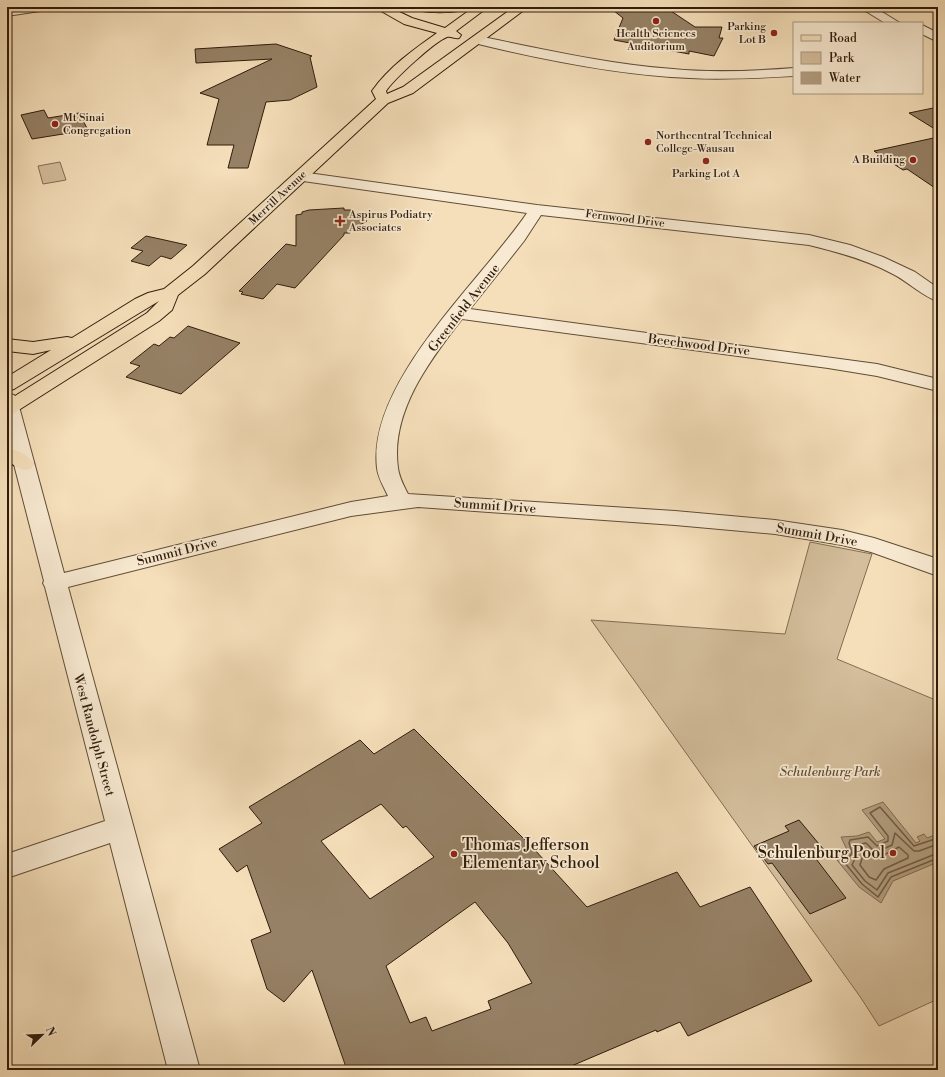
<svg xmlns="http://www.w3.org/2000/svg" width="945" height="1077" viewBox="0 0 945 1077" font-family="'Libre Bodoni',serif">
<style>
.green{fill:#d4be9c;stroke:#826d53}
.water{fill:#b29d7e;stroke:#7e6950}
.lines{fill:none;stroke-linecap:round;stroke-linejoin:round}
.shore{stroke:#715c44;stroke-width:1.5}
.building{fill:#968166;stroke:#301c0a;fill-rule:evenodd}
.minor-casing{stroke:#614d36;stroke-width:2}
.major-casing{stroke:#301c0a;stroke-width:2}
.minor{fill:#f8ead2;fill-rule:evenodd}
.major{fill:#f5dfba;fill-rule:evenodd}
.poi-dot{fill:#8f2418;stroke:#f8ead2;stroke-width:1.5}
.labels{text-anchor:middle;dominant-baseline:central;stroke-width:3.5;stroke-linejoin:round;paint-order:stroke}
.far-poi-label{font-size:11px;fill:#301c0a;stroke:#f8ead2;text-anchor:start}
.far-street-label{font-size:11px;fill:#301c0a;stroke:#f8ead2}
.street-label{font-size:13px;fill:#301c0a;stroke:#f8ead2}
.park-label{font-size:13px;font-style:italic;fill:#614d36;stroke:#f8ead2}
.near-poi-label{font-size:16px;fill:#301c0a;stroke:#f8ead2;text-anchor:start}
</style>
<rect width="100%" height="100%" fill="#f5dfba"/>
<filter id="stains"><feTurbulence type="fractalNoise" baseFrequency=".005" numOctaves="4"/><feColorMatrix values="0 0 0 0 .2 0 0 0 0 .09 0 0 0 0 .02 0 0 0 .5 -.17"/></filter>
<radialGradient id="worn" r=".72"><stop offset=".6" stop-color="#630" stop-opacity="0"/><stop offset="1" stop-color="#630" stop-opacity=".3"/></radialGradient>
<g class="green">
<path d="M 60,162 L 66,180 L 43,184 L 38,166 Z"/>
<path d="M 810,542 L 872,554 L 837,659 L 938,701 L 938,999 L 879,1026 L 861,998 L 591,620 L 785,634 Z"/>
</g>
<path class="water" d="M 883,802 L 916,843 L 920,841 L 917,837 L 924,834 L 927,838 L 937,834 L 938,862 L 893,881 L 881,903 L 859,887 L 837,860 L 844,858 L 848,852 L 841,837 L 857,836 L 869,832 L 877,842 L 885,839 L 862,810 Z"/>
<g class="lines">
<g class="shore">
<path d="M 938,838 L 914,846 L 880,807 L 870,813 L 888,836 L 888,841 L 877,846 L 868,837 L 850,840 L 849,843 L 852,853 L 845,863 L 862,884 L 878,897 L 891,877 L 938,858"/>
<path d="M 938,844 L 919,851 L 914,851 L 895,833 L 892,845 L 881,850 L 873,850 L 866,843 L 857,845 L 856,856 L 852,865 L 865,881 L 877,890 L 888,873 L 938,853"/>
<path d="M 899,847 L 908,855 L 908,858 L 884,869 L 876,880 L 869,877 L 860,865 L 864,852 L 880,857 Z"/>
</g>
</g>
<g class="building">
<path d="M 609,7 L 665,7 L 695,27 L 722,27 L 719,38 L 723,38 L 714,56 L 689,51 L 689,54 L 614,40 L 623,18 Z"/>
<path d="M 276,44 L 312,56 L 310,57 L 317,87 L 290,100 L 266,102 L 248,168 L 228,168 L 234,145 L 207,145 L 219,99 L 200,93 L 272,59 L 196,63 L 195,49 Z"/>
<path d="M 938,107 L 938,131 L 909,113 Z"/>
<path d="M 44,110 L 48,118 L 79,113 L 88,130 L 32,139 L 21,115 Z"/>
<path d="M 938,137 L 938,190 L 907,169 L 903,170 L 874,151 Z"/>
<path d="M 344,208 L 344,210 L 351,210 L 351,214 L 367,221 L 350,230 L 350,233 L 344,233 L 344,235 L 295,288 L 277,284 L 263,299 L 241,294 L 243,292 L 239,291 L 286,244 L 296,246 L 296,215 L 302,214 L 302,212 L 309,210 Z"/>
<path d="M 146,236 L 160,239 L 187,245 L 171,259 L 161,256 L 149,266 L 131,261 L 143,251 L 131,248 Z"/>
<path d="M 188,326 L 240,343 L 181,394 L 126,377 L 140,366 L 130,363 L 154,344 L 159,346 L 170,337 L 174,338 Z"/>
<path d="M 414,729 L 534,849 L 587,907 L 677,872 L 700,907 L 750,887 L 812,981 L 688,1036 L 680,1022 L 657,1032 L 656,1030 L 562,1070 L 347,1070 L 312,970 L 284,1002 L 267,989 L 251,940 L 271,932 L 247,865 L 237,872 L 219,849 L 262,823 L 249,807 L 360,740 L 374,754 ZM 381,804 L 403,828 L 406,826 L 434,857 L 370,899 L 321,841 ZM 475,902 L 508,943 L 532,983 L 488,1001 L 491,1009 L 432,1031 L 426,1017 L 410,1023 L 386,966 Z"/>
<path d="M 799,820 L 824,850 L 813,855 L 846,898 L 810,914 L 772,863 L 768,864 L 754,846 L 789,831 L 785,826 Z"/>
</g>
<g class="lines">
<g class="minor-casing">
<g id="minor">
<path d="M 16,7 L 46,7 L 40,11 L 7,16 L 7,8 Z"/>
<path d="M 859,7 L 874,7 L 900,23 L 885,23 Z"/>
<path d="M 922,25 L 938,33 L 938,42 L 922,34 Z"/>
<path d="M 478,36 C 542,49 607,64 673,69 C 713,73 754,71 794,68 L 794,76 C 759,78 725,80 690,78 C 618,75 544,60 474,43 L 472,40 L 474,37 Z"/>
<path d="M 301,172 L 537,205 L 809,235 L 850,245 L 883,257 L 915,272 L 938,288 L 938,301 C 925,298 907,281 893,274 C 867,260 838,252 809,245 L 541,215 L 524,241 L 470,309 L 877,364 L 938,379 L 938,391 L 877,376 L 828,368 L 462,319 C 430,360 390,412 398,468 C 399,477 404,486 408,494 L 675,511 L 775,520 L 842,530 L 874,538 L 938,559 L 938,576 L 871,552 L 842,545 L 775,534 L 675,525 L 418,507 L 351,516 L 68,587 L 200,1070 L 168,1070 L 110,843 L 7,878 L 7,854 L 105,821 L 45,587 L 43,583 L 44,581 L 7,437 L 7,393 L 14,395 L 17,399 L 64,573 L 351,502 L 388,496 C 384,487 378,478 377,468 C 367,382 481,281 527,213 L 296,180 L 293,177 L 296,174 Z"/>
</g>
</g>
<g class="major-casing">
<g id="major">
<path d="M 374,7 L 389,7 L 412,18 L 445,28 L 474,7 L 488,7 L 456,31 L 461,35 L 459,38 C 455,39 451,36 447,37 C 434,42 394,79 386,91 L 387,94 L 403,87 L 514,7 L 528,7 L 413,93 L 388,103 L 205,274 L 178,295 L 172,310 L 159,321 L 14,413 L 7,415 L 7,401 L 147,313 L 159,301 L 14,389 L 7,391 L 7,377 L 51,350 L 33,354 L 7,351 L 7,339 L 33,342 L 67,337 L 72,338 L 135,299 L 148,293 L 164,289 L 193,266 L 376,99 L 372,91 C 389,67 413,50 437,33 L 404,24 Z"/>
<path d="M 411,7 L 469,7 C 464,14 416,14 411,7 Z"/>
<path d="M 7,448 C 18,451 28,454 34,464 L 31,469 C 19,472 17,466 7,461 Z"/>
</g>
</g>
<use href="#minor" class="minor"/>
<use href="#major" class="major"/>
</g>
<g class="poi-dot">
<circle cx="656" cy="21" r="4"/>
<circle cx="774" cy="33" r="4"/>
<circle cx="55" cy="124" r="4"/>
<circle cx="648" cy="142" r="4"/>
<circle cx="913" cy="160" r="4"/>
<circle cx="706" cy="161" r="4"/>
<path d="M338 215h4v4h4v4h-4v4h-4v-4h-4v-4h4z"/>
<circle cx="893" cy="853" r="4"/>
<circle cx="454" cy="854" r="4"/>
</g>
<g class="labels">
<g class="far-poi-label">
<text x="766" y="27" text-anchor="end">Parking<tspan x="766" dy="13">Lot B</tspan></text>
<text x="656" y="34" text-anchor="middle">Health Sciences<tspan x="656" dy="13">Auditorium</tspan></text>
<text x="63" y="118">Mt Sinai<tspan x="63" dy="13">Congregation</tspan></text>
<text x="656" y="136">Northcentral Technical<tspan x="656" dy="13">College-Wausau</tspan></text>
<text x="905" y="160" text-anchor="end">A Building</text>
<text x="706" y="174" text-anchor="middle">Parking Lot A</text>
<text x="349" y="215">Aspirus Podiatry<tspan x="349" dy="13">Associates</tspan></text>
</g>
<g class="far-street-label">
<text transform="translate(278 198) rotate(-43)">Merrill Avenue</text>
<text transform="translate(625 219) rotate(7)">Fernwood Drive</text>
</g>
<g class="street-label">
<text transform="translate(464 308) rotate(-52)">Greenfield Avenue</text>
<text transform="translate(699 345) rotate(7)">Beechwood Drive</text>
<text transform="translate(495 506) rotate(4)">Summit Drive</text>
<text transform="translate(817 535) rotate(10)">Summit Drive</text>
<text transform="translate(177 552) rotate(-14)">Summit Drive</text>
<text transform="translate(94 735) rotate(75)">West Randolph Street</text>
</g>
<g class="park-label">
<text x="830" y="772">Schulenburg Park</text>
</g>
<g class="near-poi-label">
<text x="462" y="845">Thomas Jefferson<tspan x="462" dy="18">Elementary School</tspan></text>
<text x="885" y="853" text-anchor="end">Schulenburg Pool</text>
</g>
</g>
<rect width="945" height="1077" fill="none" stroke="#f5dfba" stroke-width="24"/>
<rect x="8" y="8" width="929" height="1061" fill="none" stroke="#301c0a" stroke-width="2"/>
<rect x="12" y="12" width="921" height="1053" fill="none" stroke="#301c0a"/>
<rect x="793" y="22" width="130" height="72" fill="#f8ead2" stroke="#a89882"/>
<rect x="801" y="35" width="20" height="6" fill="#f5dfba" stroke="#a89882"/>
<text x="829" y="42" font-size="12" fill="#301c0a">Road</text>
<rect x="801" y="52" width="20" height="12" fill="#d4be9c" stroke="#a89882"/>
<text x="829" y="62" font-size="12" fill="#301c0a">Park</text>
<rect x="801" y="72" width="20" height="12" fill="#b29d7e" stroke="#a89882"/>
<text x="829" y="82" font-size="12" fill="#301c0a">Water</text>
<g transform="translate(42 1035) rotate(67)" stroke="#f8ead2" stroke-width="3" paint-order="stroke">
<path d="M0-3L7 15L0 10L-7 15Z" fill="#301c0a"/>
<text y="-6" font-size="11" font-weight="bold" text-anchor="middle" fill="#301c0a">N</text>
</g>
<rect width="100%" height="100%" filter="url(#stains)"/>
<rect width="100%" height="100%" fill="url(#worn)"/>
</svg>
